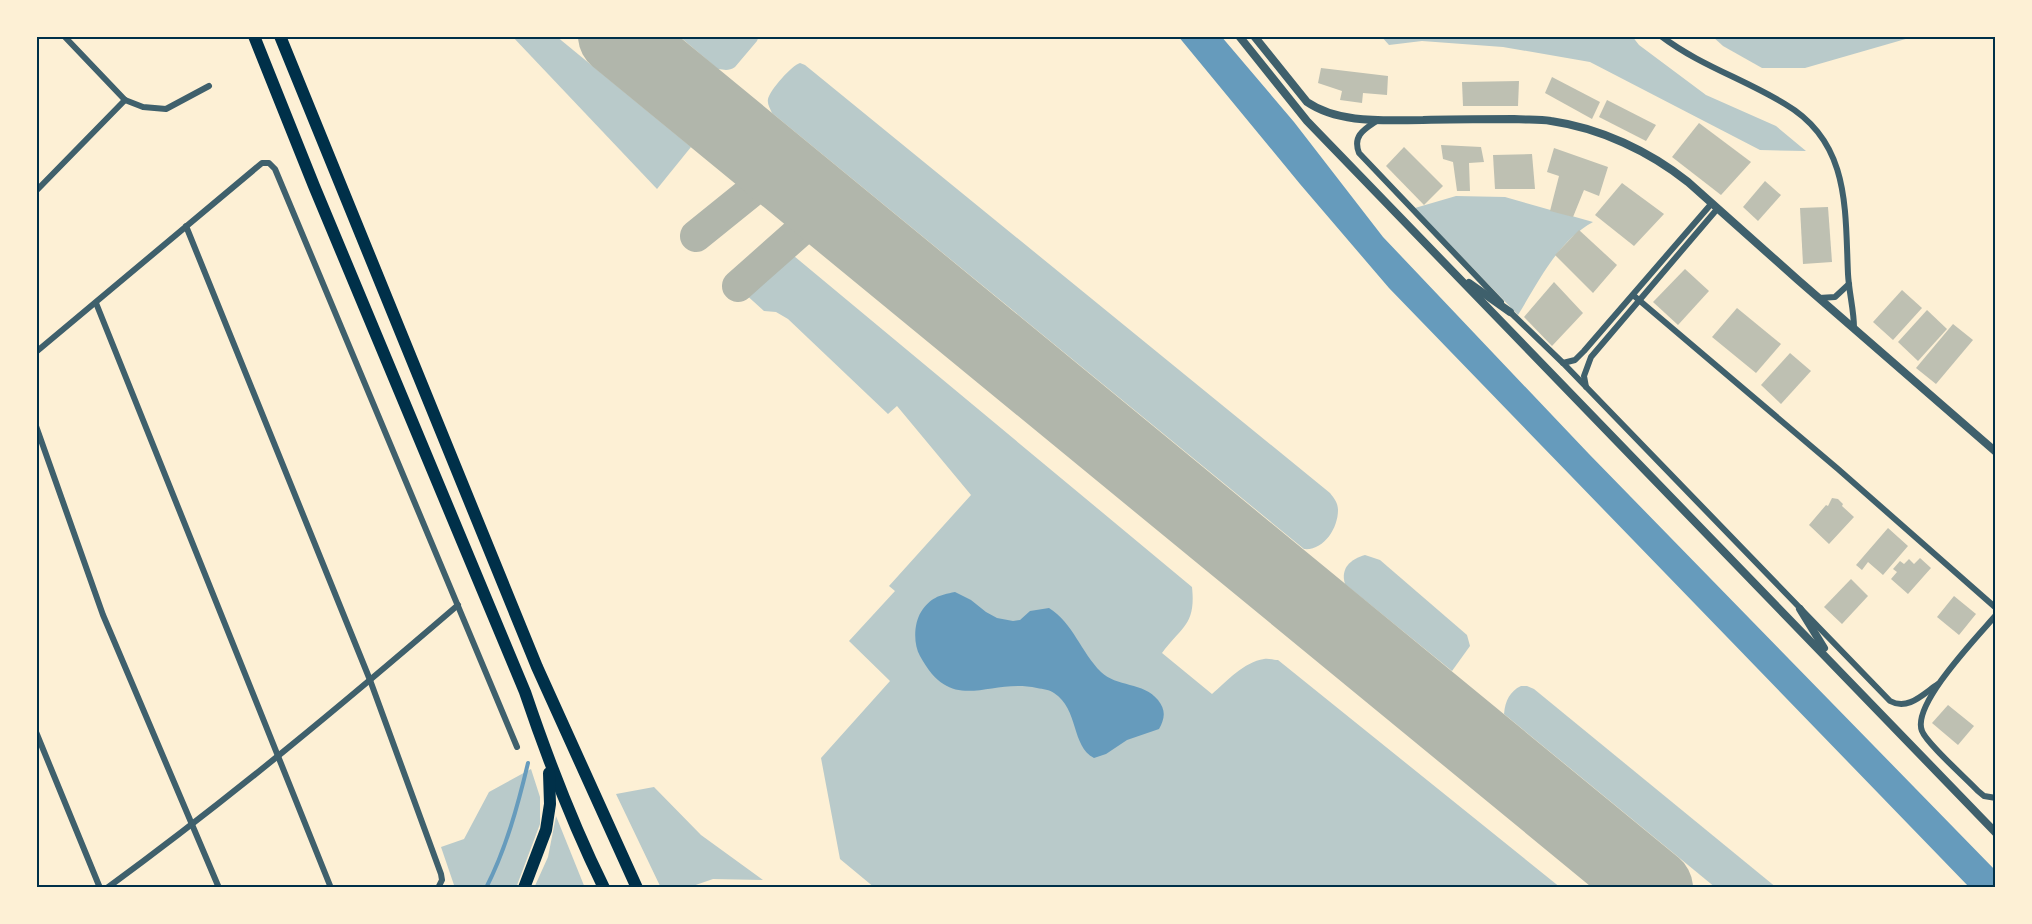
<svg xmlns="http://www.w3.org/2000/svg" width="2032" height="924" viewBox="0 0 2032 924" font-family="'IBM Plex Sans',sans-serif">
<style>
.green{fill:#b9caca}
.water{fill:#669bbc}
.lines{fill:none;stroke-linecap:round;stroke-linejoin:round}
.stream{stroke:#669bbc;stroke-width:4}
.taxiway{stroke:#b1b6ab;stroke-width:32}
.runway{stroke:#b1b6ab;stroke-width:78}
.building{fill:#bec0b2}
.minor{stroke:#3f606c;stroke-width:6}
.tertiary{stroke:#3f606c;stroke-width:8}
.motorway{stroke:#003049;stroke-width:12}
.neatline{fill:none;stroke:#003049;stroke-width:2}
</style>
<rect width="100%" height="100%" fill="#fdf0d5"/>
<g class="green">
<path d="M 512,36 L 556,36 L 691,147 L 657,189 Z"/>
<path d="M 679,36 L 759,36 L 757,41 L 735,67 C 729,71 725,70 718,69 Z"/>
<path d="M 1381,36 L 1632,36 L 1639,45 L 1706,95 L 1776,126 L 1806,151 L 1760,150 L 1590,62 L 1503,47 L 1422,41 L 1389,45 Z"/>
<path d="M 1712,36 L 1916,36 L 1805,68 L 1762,68 L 1723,46 Z"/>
<path d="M 800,63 L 805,65 L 1330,493 C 1334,498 1338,503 1338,510 C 1338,529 1323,551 1304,549 L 772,113 C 770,108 767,104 768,99 C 770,90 792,65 800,63 Z"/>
<path d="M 1456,196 L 1505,197 L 1593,222 C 1557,242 1539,281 1518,315 L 1415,208 Z"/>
<path d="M 794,256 L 1192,587 C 1196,625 1182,626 1162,653 L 1212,694 C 1227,681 1244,662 1264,659 C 1268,658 1274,660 1278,660 L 1561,888 L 875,888 L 840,859 L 821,758 L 890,681 L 849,641 L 895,591 L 889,586 L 971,495 L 897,406 L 888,414 L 788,319 L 776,312 L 764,311 L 743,292 Z"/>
<path d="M 1365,555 L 1380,560 L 1467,635 L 1470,646 L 1452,671 L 1345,584 C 1340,568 1351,559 1365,555 Z"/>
<path d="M 1521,686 L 1527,686 L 1534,689 L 1777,888 L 1716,888 L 1504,714 C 1505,701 1510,691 1521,686 Z"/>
<path d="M 531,769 L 540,797 L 540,824 L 516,888 L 451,888 L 454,885 L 441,847 L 464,839 L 489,792 Z"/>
<path d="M 654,787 L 701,835 L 763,880 L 713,879 L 687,888 L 661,888 L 616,794 Z"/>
<path d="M 556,816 L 585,888 L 534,888 L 548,857 Z"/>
</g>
<g class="water">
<path d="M 1178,36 L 1221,36 L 1294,122 L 1383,237 L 1589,454 L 1996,871 L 1996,888 L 1970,888 L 1389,288 L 1300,184 Z"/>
<path d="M 955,592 L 971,600 L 986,612 L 997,618 L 1013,621 L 1020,620 L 1030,611 L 1049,608 C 1073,623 1081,652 1101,672 C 1116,687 1144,682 1158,700 C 1166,710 1165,718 1159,729 L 1127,740 L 1106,754 L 1094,758 C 1071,746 1079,709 1054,693 C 1050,690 1043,689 1037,688 C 988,677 953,717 920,656 C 913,644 914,623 921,612 C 930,598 939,595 955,592 Z"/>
</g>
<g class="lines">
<path class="stream" d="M 486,888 C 506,849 518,805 528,763"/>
<g class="taxiway">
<path d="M 696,236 L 779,169"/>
<path d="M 738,286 L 826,208"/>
</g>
<path class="runway" d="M 617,36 L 1654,888"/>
</g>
<g class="building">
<path d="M 1321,68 L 1388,76 L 1387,95 L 1363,93 L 1362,103 L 1340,100 L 1342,91 L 1318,83 Z"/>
<path d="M 1552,77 L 1600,102 L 1592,119 L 1545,93 Z"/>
<path d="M 1519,81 L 1518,106 L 1463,106 L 1462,82 Z"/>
<path d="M 1607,100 L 1656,125 L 1646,141 L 1599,117 Z"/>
<path d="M 1699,123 L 1751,162 L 1721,195 L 1672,157 Z"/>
<path d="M 1441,145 L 1481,147 L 1484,162 L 1469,163 L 1470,191 L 1457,191 L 1453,162 L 1443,159 Z"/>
<path d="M 1404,147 L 1443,186 L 1424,205 L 1386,166 Z"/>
<path d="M 1554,148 L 1608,167 L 1599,196 L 1584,190 L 1573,217 L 1550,211 L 1559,176 L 1547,172 Z"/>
<path d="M 1532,154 L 1535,189 L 1495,189 L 1493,155 Z"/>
<path d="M 1765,181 L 1781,195 L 1758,221 L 1743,207 Z"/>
<path d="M 1622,183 L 1664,214 L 1634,246 L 1595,215 Z"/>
<path d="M 1828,207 L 1832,262 L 1803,264 L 1800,208 Z"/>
<path d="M 1579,230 L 1617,265 L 1593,293 L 1555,255 Z"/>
<path d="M 1685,269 L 1709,291 L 1678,325 L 1653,302 Z"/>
<path d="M 1554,282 L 1583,313 L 1552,346 L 1524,317 Z"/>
<path d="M 1902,290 L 1922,308 L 1893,340 L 1873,322 Z"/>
<path d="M 1737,308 L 1781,344 L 1756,373 L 1712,337 Z"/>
<path d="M 1927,310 L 1947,329 L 1918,361 L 1898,342 Z"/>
<path d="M 1953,324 L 1973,340 L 1936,384 L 1916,368 Z"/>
<path d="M 1790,353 L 1811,371 L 1781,404 L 1761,385 Z"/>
<path d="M 1832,498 L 1838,499 L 1843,504 L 1842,506 L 1854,517 L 1829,544 L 1809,525 L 1826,505 L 1828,506 Z"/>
<path d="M 1888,528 L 1908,546 L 1883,575 L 1868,562 L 1862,570 L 1856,565 Z"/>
<path d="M 1920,558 L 1931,568 L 1908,594 L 1891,579 L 1897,572 L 1893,569 L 1900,561 L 1904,564 L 1909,559 L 1914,564 Z"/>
<path d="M 1851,579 L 1868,596 L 1842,624 L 1824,607 Z"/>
<path d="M 1954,596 L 1976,614 L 1959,635 L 1937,617 Z"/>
<path d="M 1948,705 L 1974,726 L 1958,745 L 1932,723 Z"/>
</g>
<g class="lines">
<g class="minor">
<path d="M 64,36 L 125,100 L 143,107 L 166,109 L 209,86"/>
<path d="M 1661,36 C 1699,65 1744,79 1785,104 C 1850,142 1845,208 1848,274 C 1849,293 1854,310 1854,328"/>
<path d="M 1378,120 C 1365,129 1352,135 1359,153 L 1501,302"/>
<path d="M 36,191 L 125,100"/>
<path d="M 186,226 L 370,680 L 441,874 L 442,880 L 438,888"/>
<path d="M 1633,295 L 1838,469 L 1996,608"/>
<path d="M 1819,298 L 1835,297 L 1849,284"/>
<path d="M 96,303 L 331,888"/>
<path d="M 1508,310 L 1563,363 L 1890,701 C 1908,711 1923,694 1938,684"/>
<path d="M 36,352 L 262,163 L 269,163 L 275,169 L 517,747"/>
<path d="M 1563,363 L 1575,360 L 1584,351 L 1712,203"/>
<path d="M 1586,387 L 1584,376 L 1591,357 L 1718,208"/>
<path d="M 36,426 L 103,615 L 219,888"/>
<path d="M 1996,615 C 1978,636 1911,705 1922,731 C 1927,744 1967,779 1978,791 L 1984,796 L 1996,798"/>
<path d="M 36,732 L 100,888"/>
<path d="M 107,888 C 229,799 344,703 458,605"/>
</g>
<g class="tertiary">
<path d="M 1239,36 L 1307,121 L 1996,833"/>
<path d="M 1254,36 L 1307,102 C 1339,124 1385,120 1423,120 C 1453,119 1484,119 1514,119 C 1527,120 1539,119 1551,121 C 1600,128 1649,151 1688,182 L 1798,280 L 1996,452"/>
<path d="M 1469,283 L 1510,312"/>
<path d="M 1800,609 L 1824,648"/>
</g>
<g class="motorway">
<path d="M 254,36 L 314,186 L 525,692 C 548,760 572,823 604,888"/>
<path d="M 280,36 L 537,667 L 637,888"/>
<path d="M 524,888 L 546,830 L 550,804 L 549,773"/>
</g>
</g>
<rect width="2032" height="924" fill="none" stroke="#fdf0d5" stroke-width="75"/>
<rect x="38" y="38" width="1956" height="848" class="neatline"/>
</svg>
